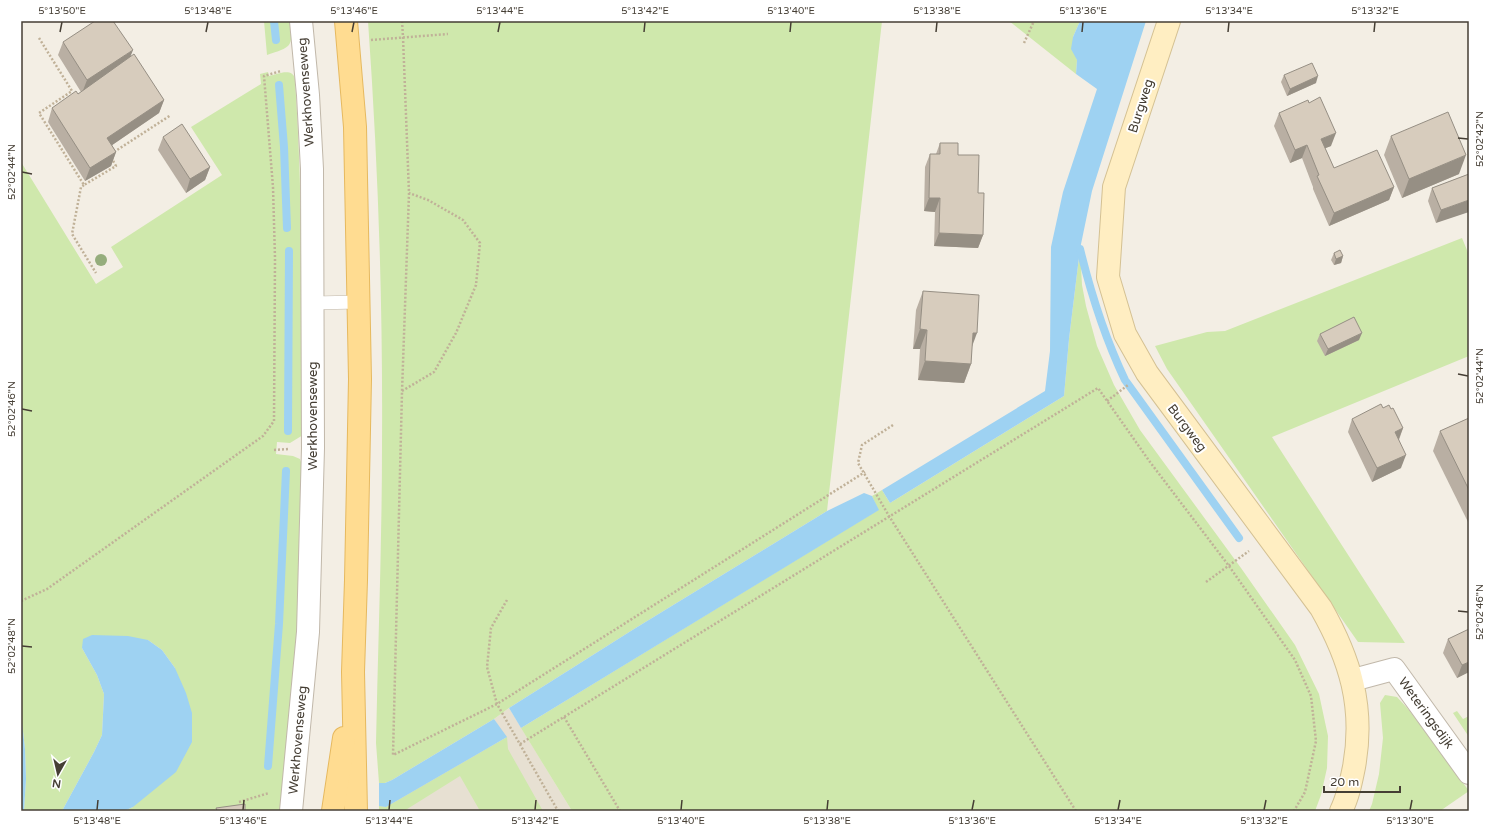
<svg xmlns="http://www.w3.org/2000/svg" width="1490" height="832" viewBox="0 0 1490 832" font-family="'Varela Round',sans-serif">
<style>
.residential{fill:#e7e0d2}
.green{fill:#cfe8ac}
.water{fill:#9ed2f2}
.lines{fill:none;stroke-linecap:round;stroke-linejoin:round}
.stream{stroke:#9ed2f2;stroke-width:8}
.service-casing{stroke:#c1b8aa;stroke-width:14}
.minor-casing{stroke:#c1b8aa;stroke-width:24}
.secondary-casing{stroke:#d4c193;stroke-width:24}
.primary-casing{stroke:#e6b95f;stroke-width:24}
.path{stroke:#c0b198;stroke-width:2.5;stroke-dasharray:2 2;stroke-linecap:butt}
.service{stroke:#fff;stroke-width:13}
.minor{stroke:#fff;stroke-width:22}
.secondary{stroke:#ffeec2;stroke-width:22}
.primary{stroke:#ffdc91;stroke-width:22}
.tree{fill:#95ad7c}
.wall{fill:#b9afa3}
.shaded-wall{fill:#968f84}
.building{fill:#d7ccbd;stroke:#968f84}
.ticks{fill:none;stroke:#453e34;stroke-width:1.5}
.labels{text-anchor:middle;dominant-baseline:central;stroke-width:4;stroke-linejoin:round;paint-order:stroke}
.street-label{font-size:13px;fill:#453e34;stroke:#fff}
.neatline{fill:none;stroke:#453e34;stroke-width:1.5}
.ticks-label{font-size:10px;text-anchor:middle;fill:#453e34}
</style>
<rect width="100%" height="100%" fill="#f3eee4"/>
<path class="residential" d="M 509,708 L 572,811 L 379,811 L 379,806 L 506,738 L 494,719 Z"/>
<g class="green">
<path d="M 264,21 L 291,21 C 293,48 291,47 267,55 Z"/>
<path d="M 368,21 L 882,21 L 827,511 L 634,629 L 509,708 L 494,719 L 392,780 L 385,783 L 379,783 L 376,743 C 378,643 382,544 382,445 C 383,304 378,162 368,21 Z"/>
<path d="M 1009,21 L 1080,21 L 1073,37 L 1077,60 L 1076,74 Z"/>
<path d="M 268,72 L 269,76 C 277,74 293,67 295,79 C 303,198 302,316 303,435 L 290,443 L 277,442 L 276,454 L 293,456 L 300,459 L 303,468 L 299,602 L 292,696 L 280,811 L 270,811 L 270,810 L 124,811 L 133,807 L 175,668 L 162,650 L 148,640 L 82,648 L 97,675 L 104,694 L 102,735 L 94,752 L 62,811 L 24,811 L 26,779 L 25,749 L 21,714 L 21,162 L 96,284 L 123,267 L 111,247 L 222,175 L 191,127 L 261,84 L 260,74 Z"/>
<path d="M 1462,238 L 1469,255 L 1469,356 L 1272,437 L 1405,643 L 1358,642 L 1167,369 L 1155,346 L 1207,332 L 1225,331 Z"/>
<path d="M 1080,249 L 1082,285 L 1086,306 L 1097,346 L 1114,385 L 1140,430 L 1241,568 L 1295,645 L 1319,694 L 1328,736 L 1327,768 L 1321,795 L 1315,811 L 572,811 L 521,728 L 878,510 L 872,496 L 882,490 L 890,503 L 1064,396 L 1069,339 Z"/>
<path d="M 1385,695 L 1397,697 L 1409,710 L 1469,791 L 1440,811 L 1369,811 L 1372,804 L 1379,774 L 1383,738 L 1380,703 Z"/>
<path d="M 1457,711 L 1463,719 L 1469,716 L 1469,737 L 1453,713 Z"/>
<path d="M 507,737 L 508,749 L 543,811 L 480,811 L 460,776 L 404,811 L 379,811 L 379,806 L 386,807 Z"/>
</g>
<g class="water">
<path d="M 1080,21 L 1146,21 L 1092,191 L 1080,249 L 1069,339 L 1064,396 L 890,503 L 882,490 L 1045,391 L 1050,351 L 1051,247 L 1063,192 L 1097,89 L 1076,74 L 1077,60 L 1071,49 L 1073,37 Z"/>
<path d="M 864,493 L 872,496 L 879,510 L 521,728 L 509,708 L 634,629 L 827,511 Z"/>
<path d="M 92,635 L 128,636 L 148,640 L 162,650 L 175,668 L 186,693 L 192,713 L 192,742 L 176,772 L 133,807 L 124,811 L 62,811 L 94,752 L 102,735 L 104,694 L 97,675 L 82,648 L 83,639 Z"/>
<path d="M 21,714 L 25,749 L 26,779 L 24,811 L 21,811 Z"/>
<path d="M 494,719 L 507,737 L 386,807 L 379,806 L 379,783 L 385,783 L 392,780 Z"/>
</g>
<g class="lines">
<g class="stream">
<path d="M 274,21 L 276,40"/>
<path d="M 279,85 L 284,147 L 287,228"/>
<path d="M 1080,249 C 1091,294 1105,338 1125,380 L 1239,538"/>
<path d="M 288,431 L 289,251"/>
<path d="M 268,766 L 279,624 L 286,471"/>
</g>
<g class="service-casing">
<path id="service" d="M 313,303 L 359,302"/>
</g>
<g class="minor-casing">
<g id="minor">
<path d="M 1353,680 L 1394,669 L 1469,773"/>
<path d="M 291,811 L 308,632 L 313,448 L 312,169 L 308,95 L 301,21"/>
</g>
</g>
<g class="secondary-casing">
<path id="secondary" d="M 1169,21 L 1114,187 L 1108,277 L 1125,334 L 1147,373 L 1321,608 C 1350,659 1365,707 1354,767 C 1351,782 1348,797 1341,811"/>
</g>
<g class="primary-casing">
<g id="primary">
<path d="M 346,21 L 355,127 L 360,379 L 356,580 L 353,672 L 356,811"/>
<path d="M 333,811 L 344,738"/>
</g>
</g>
<g class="path">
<path d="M 402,21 L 403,37 L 409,193 L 402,392 L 393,755 L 497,704 L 865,472"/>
<path d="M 39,38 L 72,91 L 39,113 L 84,185 L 116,166 L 112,159"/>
<path d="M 371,40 L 448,34"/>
<path d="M 1024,43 L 1034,21"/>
<path d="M 114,152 L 171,115"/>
<path d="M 84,185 L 81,187 L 72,234 L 96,273"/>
<path d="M 402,391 L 434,372 L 456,333 L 476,285 L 480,243 L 463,220 L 428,200 L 409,193"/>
<path d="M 1107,401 L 1128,385"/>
<path d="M 893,425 L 862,445 L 858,463 L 889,516 L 1076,811"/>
<path d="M 274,450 L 289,449"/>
<path d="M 1206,582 L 1249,551"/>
<path d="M 507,600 L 491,628 L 487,667 L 497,704 L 558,811"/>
<path d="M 21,601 L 47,589 L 263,436 L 274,421 L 275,258 L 273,187 L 264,76 L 281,71"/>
<path d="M 564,717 L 620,811"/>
<path d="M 520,744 L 1098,388 L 1150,462 L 1229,566 L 1295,660 L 1311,696 L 1316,741 L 1305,792 L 1294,811"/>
<path d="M 239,802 L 269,793"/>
</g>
<use href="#service" class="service"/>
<use href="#minor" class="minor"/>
<use href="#secondary" class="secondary"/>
<use href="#primary" class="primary"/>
</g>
<circle class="tree" cx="101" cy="260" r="6"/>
<g class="wall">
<path d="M 63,42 L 130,56 L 164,100 L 159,113 L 112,145 L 116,152 L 111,166 L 85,181 L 48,122 L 52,108 L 81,92 L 58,55 Z"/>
<path d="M 1284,75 L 1316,83 L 1287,96 L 1281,82 Z"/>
<path d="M 1279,113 L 1331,146 L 1325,148 L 1334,168 L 1394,187 L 1389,200 L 1329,226 L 1313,189 L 1313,187 L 1302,158 L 1290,163 L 1274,126 Z"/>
<path d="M 1391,136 L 1459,174 L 1402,198 L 1384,155 Z"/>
<path d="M 163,137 L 210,167 L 205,180 L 186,193 L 158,150 Z"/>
<path d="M 940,143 L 958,155 L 978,193 L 983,235 L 978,248 L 934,246 L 935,212 L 924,211 L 925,167 L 930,154 L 936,154 Z"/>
<path d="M 1469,174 L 1436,223 L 1428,201 L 1432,188 Z"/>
<path d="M 1334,253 L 1343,256 L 1341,263 L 1334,265 L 1331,260 Z"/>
<path d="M 923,291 L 972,347 L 971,364 L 964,383 L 918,380 L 920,349 L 913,349 L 916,310 Z"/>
<path d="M 1320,334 L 1359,340 L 1325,356 L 1317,341 Z"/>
<path d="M 1383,408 L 1403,428 L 1399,440 L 1401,468 L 1372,482 L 1348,432 L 1352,419 Z"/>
<path d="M 1469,418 L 1469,521 L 1468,522 L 1433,451 L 1440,431 Z"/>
<path d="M 1448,639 L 1469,672 L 1457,678 L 1443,653 Z"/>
</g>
<g class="shaded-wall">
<path d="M 133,50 L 128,63 L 82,93 L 87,80 Z"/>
<path d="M 1318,76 L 1316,83 L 1287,96 L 1290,89 Z"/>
<path d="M 164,100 L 159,113 L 102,152 L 107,138 Z"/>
<path d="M 1336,133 L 1331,146 L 1316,152 L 1321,139 Z"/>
<path d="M 1307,145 L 1302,158 L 1290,163 L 1295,150 Z"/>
<path d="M 116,152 L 111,166 L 85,181 L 90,168 Z"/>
<path d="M 1466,155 L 1459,174 L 1402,198 L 1409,179 Z"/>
<path d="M 210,167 L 205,180 L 186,193 L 190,179 Z"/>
<path d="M 1394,187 L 1389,200 L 1329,226 L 1334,213 Z"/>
<path d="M 929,198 L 940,198 L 935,212 L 924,211 Z"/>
<path d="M 1469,200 L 1469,212 L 1436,223 L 1441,210 Z"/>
<path d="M 939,233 L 983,235 L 978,248 L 934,246 Z"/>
<path d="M 1343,256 L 1341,263 L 1334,265 L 1336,259 Z"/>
<path d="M 920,329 L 927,330 L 920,349 L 913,349 Z"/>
<path d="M 973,333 L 977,333 L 970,352 Z"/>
<path d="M 1362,333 L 1359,340 L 1325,356 L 1328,349 Z"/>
<path d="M 925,361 L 971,364 L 964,383 L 918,380 Z"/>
<path d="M 1403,428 L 1398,441 L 1395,432 Z"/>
<path d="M 1406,455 L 1401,468 L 1372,482 L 1377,468 Z"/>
<path d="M 1469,662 L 1469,672 L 1457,678 L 1462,665 Z"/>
</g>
<g class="building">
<path d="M 95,21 L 113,21 L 133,50 L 87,80 L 63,42 Z"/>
<path d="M 134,54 L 164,100 L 107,138 L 116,152 L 90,168 L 52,108 L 76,91 L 78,94 Z"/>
<path d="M 1312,63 L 1318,76 L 1290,89 L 1284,75 Z"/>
<path d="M 1320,97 L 1336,133 L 1321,139 L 1334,168 L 1377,150 L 1394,187 L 1334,213 L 1317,176 L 1319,175 L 1307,145 L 1295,150 L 1279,113 L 1308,100 L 1309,103 Z"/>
<path d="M 1448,112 L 1466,155 L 1409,179 L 1391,136 Z"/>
<path d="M 182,124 L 210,167 L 190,179 L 163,137 Z"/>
<path d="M 940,143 L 958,143 L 958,155 L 979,155 L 978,193 L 984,193 L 983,235 L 939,233 L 940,198 L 929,198 L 930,154 L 940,154 Z"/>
<path d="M 1469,174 L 1469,200 L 1441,210 L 1432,188 Z"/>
<path d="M 1340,250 L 1343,256 L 1336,259 L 1334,253 Z"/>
<path d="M 923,291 L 979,295 L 977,333 L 973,333 L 971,364 L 925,361 L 927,330 L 920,329 Z"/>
<path d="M 1354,317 L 1362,333 L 1328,349 L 1320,334 Z"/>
<path d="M 1381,404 L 1383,408 L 1389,405 L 1391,409 L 1393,408 L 1403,428 L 1395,432 L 1406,455 L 1377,468 L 1352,419 Z"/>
<path d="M 1469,418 L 1469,490 L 1440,431 Z"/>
<path d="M 1469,629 L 1469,662 L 1462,665 L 1448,639 Z"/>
<path d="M 245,804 L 245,811 L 217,811 L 216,808 Z"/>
</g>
<path class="ticks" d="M 60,32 L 62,22M 206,32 L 208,22M 352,32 L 354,22M 498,32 L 500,22M 644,32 L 645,22M 790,32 L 791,22M 936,32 L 937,22M 1082,32 L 1083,22M 1228,32 L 1229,22M 1374,32 L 1375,22M 1458,138 L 1468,139M 22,172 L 32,174M 1458,374 L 1468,376M 22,409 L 32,411M 1458,611 L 1468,612M 22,646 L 32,647M 97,810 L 98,800M 243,810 L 244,800M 389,810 L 390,800M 535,810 L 536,800M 681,810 L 682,800M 827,810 L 828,800M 972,810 L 974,800M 1118,810 L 1120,800M 1264,810 L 1266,800M 1410,810 L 1412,800"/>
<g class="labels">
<g class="street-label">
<text transform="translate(306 92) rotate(-94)">Werkhovenseweg</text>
<text transform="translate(1141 106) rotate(-72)">Burgweg</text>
<text transform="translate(313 416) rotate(-90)">Werkhovenseweg</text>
<text transform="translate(1187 428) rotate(53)">Burgweg</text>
<text transform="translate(1426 713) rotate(54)">Weteringsdijk</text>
<text transform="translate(298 740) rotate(-85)">Werkhovenseweg</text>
</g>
</g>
<rect width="1490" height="832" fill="none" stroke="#ffffff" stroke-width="44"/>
<g transform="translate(58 774) rotate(188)" stroke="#ffffff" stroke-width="3" paint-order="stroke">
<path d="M0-3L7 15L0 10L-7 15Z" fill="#453e34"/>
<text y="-6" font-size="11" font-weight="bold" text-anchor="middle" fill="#453e34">N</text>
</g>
<path d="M1324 786v6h76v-6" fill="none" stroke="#453e34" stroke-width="2"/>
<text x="1330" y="786" font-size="12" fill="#453e34" stroke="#ffffff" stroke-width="3" paint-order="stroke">20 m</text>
<rect x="22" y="22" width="1446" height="788" class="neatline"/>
<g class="ticks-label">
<text x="62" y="14">5°13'50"E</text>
<text x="208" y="14">5°13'48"E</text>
<text x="354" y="14">5°13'46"E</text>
<text x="500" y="14">5°13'44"E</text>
<text x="645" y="14">5°13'42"E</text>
<text x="791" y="14">5°13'40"E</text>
<text x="937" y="14">5°13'38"E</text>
<text x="1083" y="14">5°13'36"E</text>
<text x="1229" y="14">5°13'34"E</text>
<text x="1375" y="14">5°13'32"E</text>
<text transform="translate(1479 139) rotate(-90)" y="4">52°02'42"N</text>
<text transform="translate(11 172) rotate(-90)" y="4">52°02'44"N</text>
<text transform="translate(1479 376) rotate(-90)" y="4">52°02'44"N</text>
<text transform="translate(11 409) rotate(-90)" y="4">52°02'46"N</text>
<text transform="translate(1479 612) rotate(-90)" y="4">52°02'46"N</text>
<text transform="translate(11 646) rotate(-90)" y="4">52°02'48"N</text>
<text x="97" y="824">5°13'48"E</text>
<text x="243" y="824">5°13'46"E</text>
<text x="389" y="824">5°13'44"E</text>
<text x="535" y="824">5°13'42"E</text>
<text x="681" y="824">5°13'40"E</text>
<text x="827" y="824">5°13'38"E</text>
<text x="972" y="824">5°13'36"E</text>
<text x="1118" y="824">5°13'34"E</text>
<text x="1264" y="824">5°13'32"E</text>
<text x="1410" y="824">5°13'30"E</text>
</g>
</svg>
